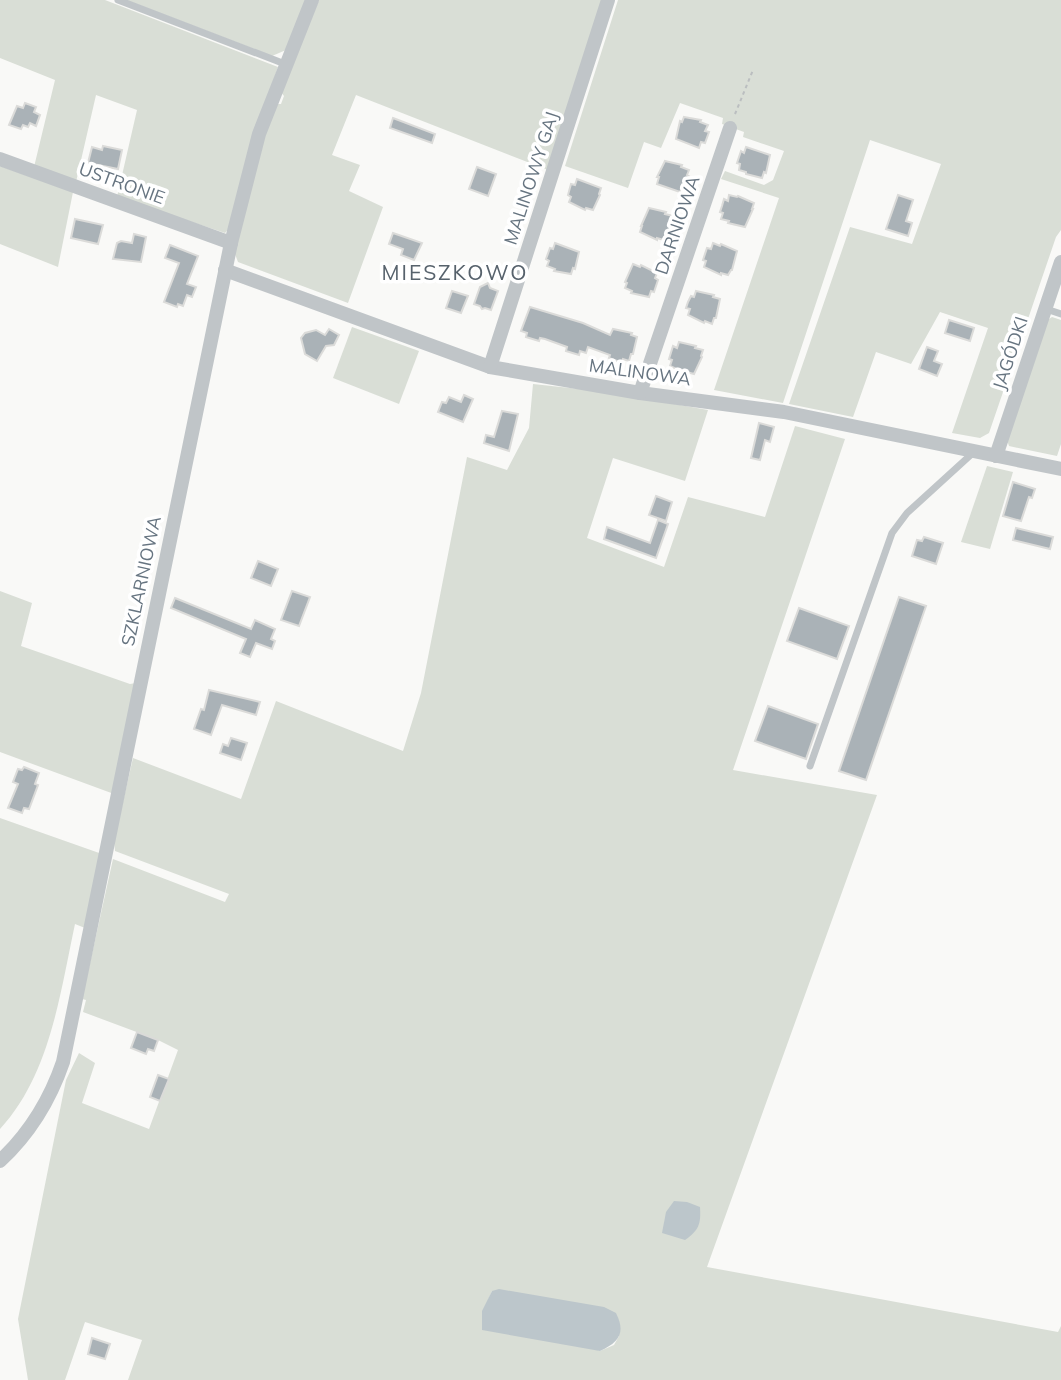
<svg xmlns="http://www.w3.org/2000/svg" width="1061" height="1380" viewBox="0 0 1061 1380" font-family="Mulish,sans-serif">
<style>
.green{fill:#d9ded6;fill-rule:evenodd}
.water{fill:#bcc6cb}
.building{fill:#aab2b7;stroke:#dbdbd9;stroke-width:2}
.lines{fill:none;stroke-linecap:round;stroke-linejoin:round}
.path{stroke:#bbbec0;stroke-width:2;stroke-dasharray:3.5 3.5;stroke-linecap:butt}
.lane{stroke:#c0c5c8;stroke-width:7}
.street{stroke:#c0c5c8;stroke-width:14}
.labels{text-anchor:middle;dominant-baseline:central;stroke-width:7;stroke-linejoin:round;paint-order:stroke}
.street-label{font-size:18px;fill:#667480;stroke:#fff}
.quarter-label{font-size:21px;letter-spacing:2px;fill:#57626c;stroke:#fff}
</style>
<rect width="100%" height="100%" fill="#f9f9f7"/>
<g class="green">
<path d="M 0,0 L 105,0 L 278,67 L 249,152 L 232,225 L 225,233 L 117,197 L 137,110 L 96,95 L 76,182 L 34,167 L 55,80 L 0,58 Z"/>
<path d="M 126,0 L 307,0 L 286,50 L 272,56 Z"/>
<path d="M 319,0 L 603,0 L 548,170 L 356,95 L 332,155 L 360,165 L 349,191 L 383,207 L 348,303 L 238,262 L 235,254 L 258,156 L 275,104 L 281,104 L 284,96 L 281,92 Z"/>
<path d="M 618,0 L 1061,0 L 1061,230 L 1056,237 L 989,433 L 980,438 L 952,433 L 988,328 L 940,312 L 911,364 L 876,352 L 853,417 L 789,404 L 850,227 L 912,244 L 941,164 L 870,140 L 783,403 L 714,390 L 779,198 L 721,179 L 725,171 L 764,185 L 773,180 L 784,151 L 743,137 L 744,132 L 722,124 L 723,118 L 680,103 L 661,148 L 644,142 L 628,188 L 565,166 Z"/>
<path d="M 0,166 L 73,192 L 58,267 L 0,244 Z"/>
<path d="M 1052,317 L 1061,320 L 1061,444 L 1057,456 L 1009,446 L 1006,437 L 1046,321 Z"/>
<path d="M 352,327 L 419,351 L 399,404 L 333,378 Z"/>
<path d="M 533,384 L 607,392 L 708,410 L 685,481 L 613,458 L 587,538 L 664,567 L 688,497 L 765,517 L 795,426 L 845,439 L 733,770 L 877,795 L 707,1267 L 1058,1332 L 1061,1326 L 1061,1380 L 128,1380 L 142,1340 L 85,1322 L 65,1380 L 28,1380 L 18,1319 L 66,1080 L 79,1053 L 95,1063 L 82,1103 L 149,1129 L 178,1050 L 158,1040 L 83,1012 L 86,1000 L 82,999 L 113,859 L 225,902 L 229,894 L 115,851 L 114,841 L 133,758 L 241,799 L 276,701 L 403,751 L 421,693 L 467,457 L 507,470 L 529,428 ZM 492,1291 L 619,1336 L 614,1345 L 600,1351 L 488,1300 Z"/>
<path d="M 987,466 L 1013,472 L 990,549 L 961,542 Z"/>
<path d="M 0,591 L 32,603 L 21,646 L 130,684 L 136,683 L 114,794 L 0,752 Z"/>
<path d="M 0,818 L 102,854 L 85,928 L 75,924 C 60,994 50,1075 0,1129 Z"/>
</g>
<g class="water">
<path d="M 674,1201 L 687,1202 L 700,1207 C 701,1224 699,1230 685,1240 L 662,1233 L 666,1212 Z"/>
<path d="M 499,1289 L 604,1307 L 616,1313 C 626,1333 619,1342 600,1351 L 482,1330 L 482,1311 L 492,1291 Z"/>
</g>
<g class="building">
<path d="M 25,103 L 36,107 L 34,112 L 40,115 L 36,126 L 30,123 L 28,127 L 23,125 L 21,129 L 9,125 L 17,106 L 23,108 Z"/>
<path d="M 684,117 L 701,120 L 700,122 L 708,125 L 705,131 L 709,132 L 705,143 L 701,142 L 699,148 L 676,139 L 680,121 L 682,122 Z"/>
<path d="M 393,118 L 435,134 L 432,143 L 390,128 Z"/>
<path d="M 103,146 L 122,150 L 118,169 L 88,163 L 92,147 L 102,150 Z"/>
<path d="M 746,147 L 770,155 L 766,173 L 764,172 L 762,178 L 746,174 L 746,172 L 739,170 L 740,164 L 737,163 L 741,151 L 744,153 Z"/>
<path d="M 665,161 L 682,165 L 681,167 L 689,170 L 687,175 L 690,177 L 686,188 L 682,187 L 680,192 L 657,184 L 659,177 L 657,177 Z"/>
<path d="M 477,167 L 496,174 L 488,196 L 469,189 Z"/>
<path d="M 577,179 L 601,188 L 599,194 L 600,195 L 593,210 L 586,208 L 585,210 L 569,202 L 571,197 L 568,195 L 571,184 L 575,185 Z"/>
<path d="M 729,195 L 737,197 L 738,196 L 754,203 L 752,209 L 753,209 L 745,227 L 728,223 L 729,221 L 721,219 L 723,213 L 720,212 L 722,206 L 724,199 L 728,201 Z"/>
<path d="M 898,195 L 913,200 L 906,221 L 912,223 L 908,236 L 886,229 Z"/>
<path d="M 649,208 L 666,212 L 665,214 L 673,216 L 671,222 L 674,223 L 670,236 L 666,235 L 664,240 L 657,238 L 657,240 L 640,232 L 642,226 L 641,226 Z"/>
<path d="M 75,219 L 103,225 L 98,244 L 71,238 Z"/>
<path d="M 393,233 L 422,243 L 414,260 L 401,255 L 403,249 L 389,244 Z"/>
<path d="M 134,234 L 146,237 L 141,262 L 113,259 L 117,243 L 121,241 L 132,243 Z"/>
<path d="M 555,243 L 579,252 L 575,269 L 573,268 L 571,274 L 554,271 L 555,269 L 547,266 L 549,261 L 546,259 L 550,248 L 553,249 Z"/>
<path d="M 713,243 L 720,246 L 721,244 L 737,251 L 732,270 L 731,270 L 728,275 L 721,273 L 721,275 L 704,267 L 706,261 L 703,260 L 707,248 L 711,249 Z"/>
<path d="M 170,245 L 198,256 L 187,284 L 196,287 L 192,297 L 187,295 L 183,306 L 178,304 L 177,307 L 164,302 L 179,263 L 165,258 Z"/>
<path d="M 633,264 L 640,267 L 641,265 L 657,273 L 655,278 L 658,280 L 654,292 L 651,291 L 649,297 L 631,293 L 632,291 L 625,288 L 627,283 L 625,282 Z"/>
<path d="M 488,283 L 490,288 L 498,291 L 491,310 L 485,308 L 482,309 L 480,306 L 474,304 L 480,287 Z"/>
<path d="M 452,291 L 468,296 L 461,313 L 446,308 Z"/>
<path d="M 696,291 L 714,295 L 713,297 L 720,299 L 716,318 L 714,318 L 712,324 L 705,321 L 704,323 L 688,315 L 690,309 L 686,308 L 688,302 L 691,296 L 694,297 Z"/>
<path d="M 530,307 L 583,323 L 610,335 L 613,329 L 632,333 L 631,335 L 637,337 L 633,354 L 631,354 L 629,361 L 623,359 L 622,363 L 609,358 L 610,355 L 588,347 L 586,353 L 580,351 L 579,355 L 566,351 L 567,347 L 545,339 L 540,338 L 539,341 L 526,337 L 527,333 L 521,331 Z"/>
<path d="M 949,320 L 974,328 L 970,341 L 945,333 Z"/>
<path d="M 329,329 L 339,335 L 334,345 L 326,346 L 317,361 L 305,354 L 301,338 L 305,333 L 316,330 L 325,335 Z"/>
<path d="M 679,342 L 696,346 L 695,348 L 703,350 L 701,356 L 702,357 L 694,374 L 687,372 L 687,374 L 670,366 L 672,360 L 669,359 L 673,346 L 677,348 Z"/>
<path d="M 927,347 L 938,351 L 934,361 L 942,364 L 937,376 L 919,369 Z"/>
<path d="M 464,395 L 473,399 L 463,422 L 438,412 L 442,402 L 446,403 L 449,397 L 461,402 Z"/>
<path d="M 502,411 L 518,414 L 509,451 L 484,443 L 486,435 L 494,437 Z"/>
<path d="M 759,423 L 774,427 L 770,442 L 765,440 L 760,460 L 751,458 Z"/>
<path d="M 1013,482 L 1035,489 L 1032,498 L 1029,497 L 1021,521 L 1003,516 Z"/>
<path d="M 656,496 L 672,502 L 666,521 L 649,515 Z"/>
<path d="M 658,520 L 668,524 L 656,558 L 604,539 L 607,527 L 650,543 Z"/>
<path d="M 1016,528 L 1053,537 L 1050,549 L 1013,540 Z"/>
<path d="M 924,537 L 943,543 L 936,564 L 912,556 L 917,540 L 922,541 Z"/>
<path d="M 258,561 L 278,569 L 271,586 L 251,578 Z"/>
<path d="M 292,591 L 310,597 L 299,626 L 281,620 Z"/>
<path d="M 899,597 L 926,606 L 866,780 L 839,771 Z"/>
<path d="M 175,598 L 251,629 L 255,620 L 275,629 L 271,639 L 275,641 L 272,649 L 256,643 L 250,657 L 240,653 L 246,639 L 171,608 Z"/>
<path d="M 799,608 L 849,626 L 837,659 L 787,641 Z"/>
<path d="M 209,690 L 260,702 L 256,715 L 222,705 L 211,735 L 194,729 L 201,709 L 204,710 Z"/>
<path d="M 768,706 L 818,724 L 806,759 L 755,741 Z"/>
<path d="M 231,738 L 247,743 L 241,760 L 220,753 L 223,744 L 228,746 Z"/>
<path d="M 24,767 L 39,773 L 35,784 L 38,785 L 29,809 L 24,808 L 22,813 L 8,808 L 18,784 L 13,782 L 18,769 L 22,770 Z"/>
<path d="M 137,1032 L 158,1040 L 154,1051 L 148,1049 L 146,1054 L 131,1048 Z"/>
<path d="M 158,1075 L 169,1079 L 160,1101 L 150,1097 Z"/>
<path d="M 92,1338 L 110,1344 L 105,1359 L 88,1354 Z"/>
</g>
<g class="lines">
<path class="path" d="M 735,114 L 753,70"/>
<g class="lane">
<path d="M 118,0 L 285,64"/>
<path d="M 1046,309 L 1061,314"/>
<path d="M 810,766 L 892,533 L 907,513 L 975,451"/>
</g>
<g class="street">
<path d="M 0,159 L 231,243"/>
<path d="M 225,270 L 490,367 L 640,393 L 784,412 L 1061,469"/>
<path d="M 490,367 L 608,0"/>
<path d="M 640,393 L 730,128"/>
<path d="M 996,456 L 1061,262"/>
<path d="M 0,1161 C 29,1134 50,1100 63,1062 L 231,243 L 259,134 L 312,0"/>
</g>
</g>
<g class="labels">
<g class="street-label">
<text transform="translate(531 178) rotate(-72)">MALINOWY GAJ</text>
<text transform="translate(122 183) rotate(20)">USTRONIE</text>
<text transform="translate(677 225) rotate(-71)">DARNIOWA</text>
<text transform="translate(1010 353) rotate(-72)">JAGÓDKI</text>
<text transform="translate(640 372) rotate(8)">MALINOWA</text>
<text transform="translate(141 581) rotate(-78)">SZKLARNIOWA</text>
</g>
<g class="quarter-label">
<text x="455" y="272">MIESZKOWO</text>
</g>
</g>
</svg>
